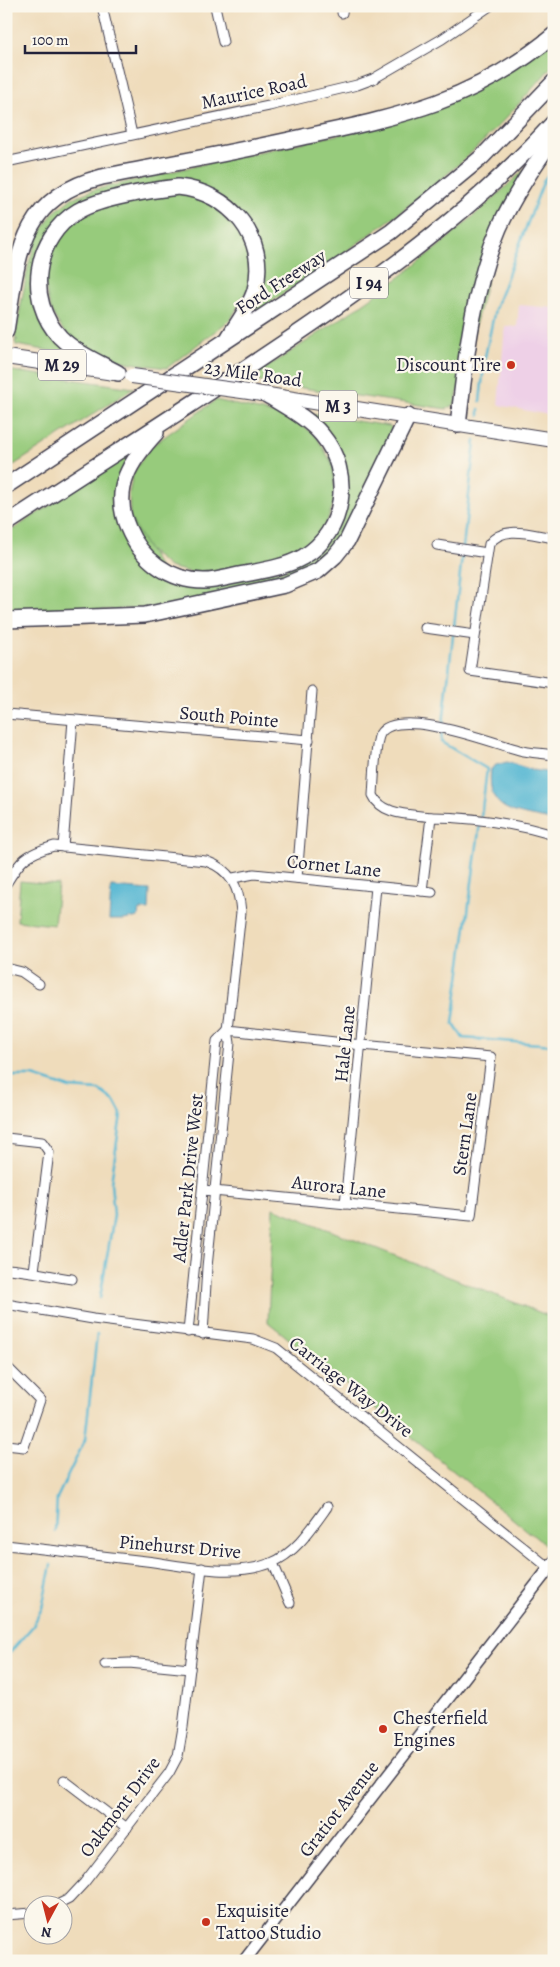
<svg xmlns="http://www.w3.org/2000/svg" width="560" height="1967" viewBox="0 0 560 1967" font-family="Alegreya,serif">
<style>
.built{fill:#eed0e7}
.green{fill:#97cb7c;stroke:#5c765c}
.water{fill:#53b6d2;stroke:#3a6c86}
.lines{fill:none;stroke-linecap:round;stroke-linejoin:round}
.stream{stroke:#53b6d2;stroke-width:2.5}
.minor-casing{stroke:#413e4e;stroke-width:11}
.secondary-casing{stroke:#413e4e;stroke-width:14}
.primary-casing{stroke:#413e4e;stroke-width:16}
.motorway-casing{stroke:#413e4e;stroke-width:18}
.minor{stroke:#fff;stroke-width:9}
.secondary{stroke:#fff;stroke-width:11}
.primary{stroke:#fff;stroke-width:14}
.motorway{stroke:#fff;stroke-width:15}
.primary-bridge-casing{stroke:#413e4e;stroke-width:16;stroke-linecap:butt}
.primary-bridge{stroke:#fff;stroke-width:14}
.poi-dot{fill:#c8321e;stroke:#fbf7ec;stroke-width:2}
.labels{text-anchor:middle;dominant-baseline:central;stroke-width:4.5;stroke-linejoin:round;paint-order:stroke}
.shield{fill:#fbf7ec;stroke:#636270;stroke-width:1}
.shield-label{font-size:18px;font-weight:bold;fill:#22223b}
.street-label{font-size:19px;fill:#22223b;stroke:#fbf7ec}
.poi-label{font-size:19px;fill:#22223b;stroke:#fbf7ec;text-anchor:start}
</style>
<rect width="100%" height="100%" fill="#fbf7ec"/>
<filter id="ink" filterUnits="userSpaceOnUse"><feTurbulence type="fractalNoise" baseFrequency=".02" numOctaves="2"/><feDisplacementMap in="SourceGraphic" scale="10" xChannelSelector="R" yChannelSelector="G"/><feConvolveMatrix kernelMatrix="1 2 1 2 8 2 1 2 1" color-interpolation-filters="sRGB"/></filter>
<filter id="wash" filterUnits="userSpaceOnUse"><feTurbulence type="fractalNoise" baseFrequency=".0096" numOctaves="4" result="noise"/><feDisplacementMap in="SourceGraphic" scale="20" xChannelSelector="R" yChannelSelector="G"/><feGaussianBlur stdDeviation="1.12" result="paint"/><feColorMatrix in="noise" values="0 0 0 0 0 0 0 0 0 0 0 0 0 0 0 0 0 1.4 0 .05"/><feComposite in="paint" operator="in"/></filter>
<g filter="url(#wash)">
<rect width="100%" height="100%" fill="#efdcbb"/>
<path class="built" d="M 519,305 L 554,308 L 554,416 L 498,405 L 505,326 L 517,327 Z"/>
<g class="green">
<path d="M 554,41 L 554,64 C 520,103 485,143 445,176 C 383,229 315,273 247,318 L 260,255 L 209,190 L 78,208 L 35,275 L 68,354 L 16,345 L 15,342 L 15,340 L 18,340 L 15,338 L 16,331 L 29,262 L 37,238 L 53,213 L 72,198 L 93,190 L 208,163 L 387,124 Z"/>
<path d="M 525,169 L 506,206 L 455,404 L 447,409 L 247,380 C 287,354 328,328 367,301 C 423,262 475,216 525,169 Z"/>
<path d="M 177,193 L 217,204 L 243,232 L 251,257 L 250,285 L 231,319 L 167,368 C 142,365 112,361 89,350 C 40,327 30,258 71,223 C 90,206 152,195 177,193 Z"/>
<path d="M 6,370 L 134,388 L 6,470 Z"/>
<path d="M 216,400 L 287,417 L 300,423 L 317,437 L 333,465 L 335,499 L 327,522 L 314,540 L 297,553 L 275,561 L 202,575 L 169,567 L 144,546 L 130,517 L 129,494 L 133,473 L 150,447 Z"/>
<path d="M 311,414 L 390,426 L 394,430 L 336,548 L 304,574 L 163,607 L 6,615 L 6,534 L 128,454 L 116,496 L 165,577 L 285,570 L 342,517 L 325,428 Z"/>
<path d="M 20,881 L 58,885 L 54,925 L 17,921 Z"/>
<path d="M 273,1208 L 554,1318 L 554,1532 L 544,1544 L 268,1322 Z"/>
</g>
<g class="water">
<path d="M 507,762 L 533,770 L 554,773 L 554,821 C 519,812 485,815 491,769 L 496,765 Z"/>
<path d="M 111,887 L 150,890 L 149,910 L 139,910 L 138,917 L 124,920 L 109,920 Z"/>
</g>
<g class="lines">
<g class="stream">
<path d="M 480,401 L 485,357 L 495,309 L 544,180 L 554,167"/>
<path d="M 479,416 L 479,409"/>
<path d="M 475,441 L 441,742 L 487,769 L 481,817"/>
<path d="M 480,823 L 453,1023 L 463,1038 L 554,1045"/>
<path d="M 6,1076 L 33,1076 L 70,1088 L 99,1090 L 114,1101 L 121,1114 L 111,1183 L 114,1215 L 100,1298"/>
<path d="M 55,1531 L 57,1498 L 85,1440 L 97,1334"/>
<path d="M 6,1657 L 33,1626 L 42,1608 L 51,1565"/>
<path d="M 6,1955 L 7,1961"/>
</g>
</g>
</g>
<g filter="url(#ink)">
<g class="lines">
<g class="minor-casing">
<g id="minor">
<path d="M 102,6 L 132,134"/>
<path d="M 215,6 L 223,42"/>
<path d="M 342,13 L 343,6"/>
<path d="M 6,162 L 269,106 L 357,85 L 373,79 L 442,39 L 490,6"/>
<path d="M 554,538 C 532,535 504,524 489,544 L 470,671 L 554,683"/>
<path d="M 437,545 L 487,553"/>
<path d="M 425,628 L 475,635"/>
<path d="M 6,714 L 309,740"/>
<path d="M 431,817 C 411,814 382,816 373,795 C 374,783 375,743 380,734 C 397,706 493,743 519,750 C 530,753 542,753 554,755"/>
<path d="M 63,847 L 73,720"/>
<path d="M 233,878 L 254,874 L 432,892"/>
<path d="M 297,878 L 312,691"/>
<path d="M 6,884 C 21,859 26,854 54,846 L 206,861 C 231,870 239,887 241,912 L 228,1030 L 362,1045 L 491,1057 L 471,1216 L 203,1190"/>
<path d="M 422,891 L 431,817 C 473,817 513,823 554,835"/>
<path d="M 6,968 L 22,972 L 39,984"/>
<path d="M 6,1138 L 42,1142 L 49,1152 L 34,1271"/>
<path d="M 345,1204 L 376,887"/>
<path d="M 6,1269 C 29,1270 49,1276 72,1279"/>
<path d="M 6,1304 L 93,1319 L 253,1339 L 276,1348 L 549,1568"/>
<path d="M 188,1332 L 217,1041 L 228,1030 L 230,1043 L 207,1267 L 203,1334"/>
<path d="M 6,1366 L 40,1400 L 24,1447 L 6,1445"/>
<path d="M 6,1545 C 53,1550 100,1556 146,1561 C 186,1566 233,1578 271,1563 C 295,1554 312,1528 327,1507"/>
<path d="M 273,1563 L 290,1603"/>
<path d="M 105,1664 L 129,1663 L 190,1669"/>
<path d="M 64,1780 L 127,1828"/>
<path d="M 59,1904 L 69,1899 L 84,1883 L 169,1773 L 178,1756 L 183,1727 L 202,1568"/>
<path d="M 6,1915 L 32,1913"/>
</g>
</g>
<g class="secondary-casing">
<path id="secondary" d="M 244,1961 L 554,1562"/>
</g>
<g class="primary-casing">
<g id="primary">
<path d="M 6,357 L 114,373"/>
<path d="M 249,392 L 554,440"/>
</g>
</g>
<g class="motorway-casing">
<g id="motorway">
<path d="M 6,331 C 18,258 18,198 102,177 C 169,164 236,152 303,137 C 401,116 475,101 554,35"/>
<path d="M 118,373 C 98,362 76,353 60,337 C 25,300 34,237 78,211 C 100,198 152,190 178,187 C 229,192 269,237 255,290 C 250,307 238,322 229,337"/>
<path d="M 458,425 C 466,358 472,291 499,228 C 514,195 534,166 554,137"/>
<path d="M 156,433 C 131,460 111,489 128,528 C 141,559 169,581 204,581 C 217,581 231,576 245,574 C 265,570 285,567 303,557 C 346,532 353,472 322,435 C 308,418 286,407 267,395"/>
<path d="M 6,486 L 391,232 L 482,157 L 554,82"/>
<path d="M 6,524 C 113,454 221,387 326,314 C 409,256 485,198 554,122"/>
<path d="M 6,620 L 145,615 L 285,585 L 318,571 L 335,556 L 347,541 L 408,416"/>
</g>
</g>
<use href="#minor" class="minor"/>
<use href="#secondary" class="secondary"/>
<use href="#primary" class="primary"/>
<use href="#motorway" class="motorway"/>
<g class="primary-bridge-casing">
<path id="primary-bridge" d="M 132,376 L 249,392"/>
</g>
<use href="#primary-bridge" class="primary-bridge"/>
</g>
</g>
<g class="poi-dot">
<circle cx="511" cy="365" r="5"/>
<circle cx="383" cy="1729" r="5"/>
<circle cx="206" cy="1922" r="5"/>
</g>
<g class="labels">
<g class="shield">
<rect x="350" y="267.5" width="38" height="31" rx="4"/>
<rect x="38" y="349.5" width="48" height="31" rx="4"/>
<rect x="319" y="390.5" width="38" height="31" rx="4"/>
</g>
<g class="shield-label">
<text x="369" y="283">I 94</text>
<text x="62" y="365">M 29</text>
<text x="338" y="406">M 3</text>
</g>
<g class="street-label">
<text transform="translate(254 92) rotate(-12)">Maurice Road</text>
<text transform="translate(281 282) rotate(-33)">Ford Freeway</text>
<text transform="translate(253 374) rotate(8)">23 Mile Road</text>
<text transform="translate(229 717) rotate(5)">South Pointe</text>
<text transform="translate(334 866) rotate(6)">Cornet Lane</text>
<text transform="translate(345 1044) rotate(-84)">Hale Lane</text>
<text transform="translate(465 1134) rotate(-82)">Stern Lane</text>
<text transform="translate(188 1178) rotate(-84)">Adler Park Drive West</text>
<text transform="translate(339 1187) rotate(6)">Aurora Lane</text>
<text transform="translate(351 1387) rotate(38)">Carriage Way Drive</text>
<text transform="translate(180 1547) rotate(5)">Pinehurst Drive</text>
<text transform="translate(120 1807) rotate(-53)">Oakmont Drive</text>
<text transform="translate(339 1809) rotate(-52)">Gratiot Avenue</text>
</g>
<g class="poi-label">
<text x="501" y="365" text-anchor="end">Discount Tire</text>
<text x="393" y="1718">Chesterfield<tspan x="393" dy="22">Engines</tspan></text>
<text x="216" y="1911">Exquisite<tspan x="216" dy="22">Tattoo Studio</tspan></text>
</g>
</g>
<rect width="560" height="1967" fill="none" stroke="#fbf7ec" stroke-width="25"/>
<g transform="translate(48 1920) rotate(187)"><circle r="24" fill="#fbf7ec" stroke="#a4a2a5"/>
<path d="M0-4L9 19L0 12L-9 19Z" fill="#c8321e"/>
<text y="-8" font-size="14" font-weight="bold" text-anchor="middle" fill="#22223b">N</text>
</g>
<path d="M25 45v8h111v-8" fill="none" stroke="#22223b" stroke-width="2.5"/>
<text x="32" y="45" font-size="15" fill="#22223b" stroke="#fbf7ec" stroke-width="4" paint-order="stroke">100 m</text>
</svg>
